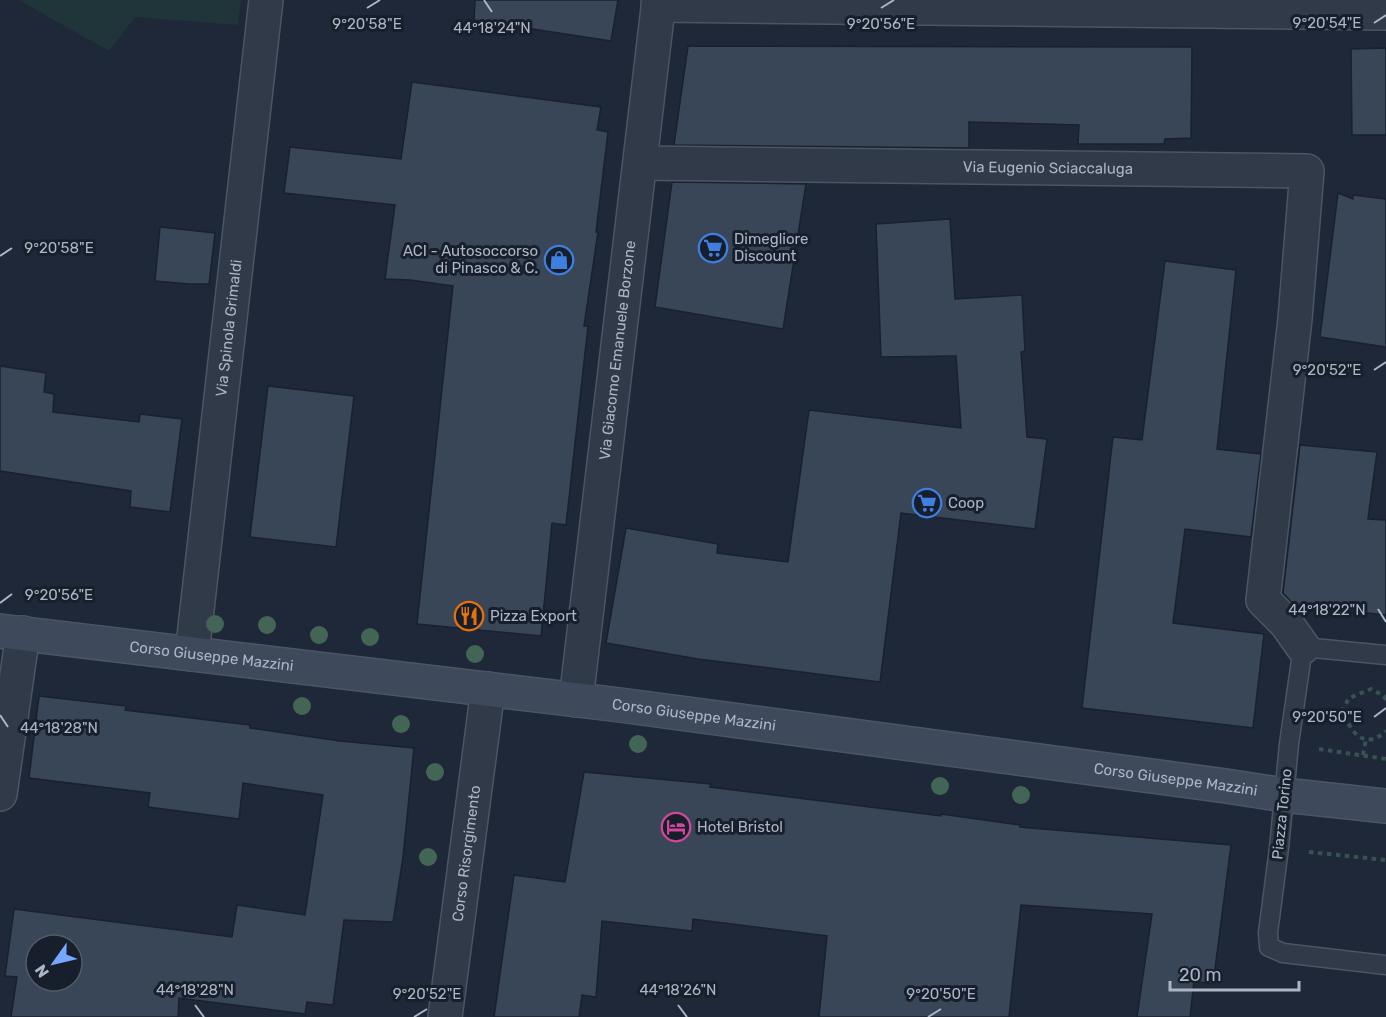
<svg xmlns="http://www.w3.org/2000/svg" width="1386" height="1017" viewBox="0 0 1386 1017" font-family="Rubik,sans-serif">
<style>
.green{fill:#203539}
.building{fill:#394658;stroke:#19212e;stroke-width:1.5;fill-rule:evenodd}
.lines{fill:none;stroke-linecap:round;stroke-linejoin:round}
.lane-casing{stroke:#4c5563;stroke-width:21}
.street-casing{stroke:#4c5563;stroke-width:36}
.secondary-casing{stroke:#4c5563;stroke-width:36}
.path{stroke:#3a5153;stroke-width:4;stroke-dasharray:4.5 4.5;stroke-linecap:butt}
.lane{stroke:#313a48;stroke-width:18}
.street{stroke:#313a48;stroke-width:33}
.secondary{stroke:#3f495c;stroke-width:33}
.tree{fill:#436556}
.ticks{fill:none;stroke:#abb5c5;stroke-width:2}
.labels{text-anchor:middle;dominant-baseline:central;stroke-width:6;stroke-linejoin:round;paint-order:stroke}
.street-label{font-size:15px;fill:#abb5c5;stroke:#171f2c}
.poi-label{font-size:15px;fill:#abb5c5;stroke:#171f2c;text-anchor:start}
.ticks-label{font-size:15px;text-anchor:middle;fill:#abb5c5;stroke:#171f2c;stroke-width:6;stroke-linejoin:round;paint-order:stroke}
</style>
<rect width="100%" height="100%" fill="#1e2838"/>
<path class="green" d="M 19,0 L 241,0 L 238,25 L 135,17 L 109,51 Z"/>
<g class="building">
<path d="M 475,0 L 618,0 L 611,41 L 474,20 Z"/>
<path d="M 688,46 L 1192,47 L 1191,138 L 1165,139 L 1164,144 L 1078,144 L 1079,125 L 969,122 L 969,148 L 674,145 Z"/>
<path d="M 1386,48 L 1386,135 L 1352,135 L 1351,49 Z"/>
<path d="M 412,82 L 601,107 L 597,130 L 608,132 L 596,232 L 598,232 L 584,326 L 588,326 L 566,525 L 552,523 L 541,636 L 417,624 L 453,286 L 410,280 L 385,279 L 395,205 L 284,193 L 290,147 L 401,159 Z"/>
<path d="M 672,182 L 806,184 L 783,329 L 655,307 Z"/>
<path d="M 1338,193 L 1353,199 L 1353,195 L 1386,199 L 1386,347 L 1320,337 Z"/>
<path d="M 950,219 L 955,299 L 1022,295 L 1025,351 L 1021,352 L 1027,437 L 1047,439 L 1035,529 L 901,513 L 880,682 L 698,659 L 606,643 L 626,528 L 718,544 L 717,553 L 788,562 L 809,410 L 961,428 L 956,356 L 881,357 L 876,224 Z"/>
<path d="M 160,227 L 215,233 L 209,284 L 189,284 L 155,281 Z"/>
<path d="M 1165,261 L 1236,270 L 1217,449 L 1261,454 L 1251,537 L 1185,529 L 1173,623 L 1264,634 L 1253,728 L 1082,708 L 1113,437 L 1142,440 Z"/>
<path d="M 0,366 L 46,373 L 44,392 L 54,394 L 53,412 L 139,422 L 140,414 L 182,419 L 170,512 L 130,507 L 131,491 L 0,471 Z"/>
<path d="M 268,386 L 354,396 L 336,547 L 250,537 Z"/>
<path d="M 1300,445 L 1377,452 L 1368,519 L 1386,520 L 1386,615 L 1294,605 L 1283,593 Z"/>
<path d="M 39,696 L 126,706 L 125,710 L 250,725 L 250,728 L 340,741 L 414,748 L 403,857 L 393,922 L 344,920 L 333,1005 L 307,1002 L 305,1014 L 179,998 L 178,1017 L 11,1017 L 17,977 L 5,976 L 14,909 L 232,937 L 237,905 L 305,915 L 323,795 L 243,783 L 239,819 L 148,807 L 150,793 L 29,778 ZM 36,945 L 72,945 L 72,981 L 36,981 Z"/>
<path d="M 584,772 L 711,784 L 710,787 L 941,816 L 941,814 L 1020,825 L 1020,827 L 1231,845 L 1213,984 L 1194,981 L 1190,1017 L 1137,1017 L 1152,914 L 1021,905 L 1009,1017 L 819,1017 L 827,936 L 693,919 L 692,931 L 602,921 L 596,997 L 582,995 L 579,1017 L 494,1017 L 514,875 L 565,882 Z"/>
</g>
<g class="lines">
<g class="lane-casing">
<path id="lane" d="M 1386,655 L 1303,647 L 1289,744 L 1279,848 L 1268,933 L 1269,947 L 1283,953 L 1386,965"/>
</g>
<g class="street-casing">
<g id="street">
<path d="M 658,5 L 1386,13"/>
<path id="s1" d="M 640,163 L 1307,171 L 1295,319 L 1263,600 L 1286,623 L 1303,647"/>
<path id="s2" d="M 192,654 L 266,0"/>
<path id="s3" d="M 576,700 L 659,0"/>
<path d="M 0,794 L 23,633"/>
<path id="s4" d="M 445,1017 L 488,689"/>
</g>
</g>
<g class="secondary-casing">
<g id="secondary">
<path id="s5" d="M 0,631 L 620,705 L 1226,786 L 1284,795 L 1386,806"/>
</g>
</g>
<g class="path">
<path d="M 1386,700 L 1384,696 L 1371,689 L 1349,698 L 1342,711 C 1348,723 1356,743 1373,739 C 1378,738 1382,734 1386,731"/>
<path d="M 1319,749 L 1386,759"/>
<path d="M 1363,755 L 1366,739"/>
<path d="M 1309,852 L 1386,860"/>
</g>
<use href="#lane" class="lane"/>
<use href="#street" class="street"/>
<use href="#secondary" class="secondary"/>
</g>
<g class="tree">
<circle cx="215" cy="624" r="9"/>
<circle cx="267" cy="625" r="9"/>
<circle cx="319" cy="635" r="9"/>
<circle cx="370" cy="637" r="9"/>
<circle cx="475" cy="654" r="9"/>
<circle cx="302" cy="706" r="9"/>
<circle cx="401" cy="724" r="9"/>
<circle cx="638" cy="744" r="9"/>
<circle cx="435" cy="772" r="9"/>
<circle cx="940" cy="786" r="9"/>
<circle cx="1021" cy="795" r="9"/>
<circle cx="428" cy="857" r="9"/>
</g>
<path class="ticks" d="M 484,0 L 492,12M 367,8 L 380,0M 881,8 L 894,0M 1374,23 L 1386,15M 0,256 L 12,248M 1374,370 L 1386,362M 0,603 L 12,594M 1378,609 L 1386,622M 0,715 L 8,727M 1374,717 L 1386,708M 195,1005 L 204,1017M 678,1005 L 687,1017M 414,1017 L 427,1009M 928,1017 L 941,1009"/>
<defs>
<g id="supermarket-ring" transform="scale(1.5)"><circle r="9.5" fill="#171f2c" stroke="#3f7fe0" stroke-width="1.5"/><path d="M-6-5.5h2.5l.6 2H6L4.5 2H-2.5L-4.4-4H-6ZM-1.5 3.2a1.3 1.3 0 1 0 .1 0ZM3 3.2a1.3 1.3 0 1 0 .1 0Z" fill="#3f7fe0"/></g>
<g id="shop-ring" transform="scale(1.5)"><circle r="9.5" fill="#171f2c" stroke="#3f7fe0" stroke-width="1.5"/><path d="M-5-2.5h2.3a2.7 3.5 0 0 1 5.4 0H5L5.5 6h-11ZM-1.5-2.5h3a1.5 2.3 0 0 0-3 0Z" fill="#3f7fe0"/></g>
<g id="restaurant-ring" transform="scale(1.5)"><circle r="9.5" fill="#171f2c" stroke="#e8710a" stroke-width="1.5"/><path d="M-5-6h1v4h1v-4h1v4h1v-4h1v5L-1.5 .5V6h-2V.5L-5-1ZM5-6V6H3V1.5H1.5Q1.5-4 5-6Z" fill="#e8710a"/></g>
<g id="hotel-ring" transform="scale(1.5)"><circle r="9.5" fill="#171f2c" stroke="#d1479c" stroke-width="1.5"/><path d="M-6-4.5h1.5V1H6V5H4.5V3h-9V5H-6ZM-4 0a1.8 1.8 0 1 1 3.6 0ZM.5 0V-2.5h3Q6-2.5 6 0Z" fill="#d1479c"/></g>
</defs>
<g fill-rule="evenodd">
<use href="#supermarket-ring" x="713" y="248"/>
<use href="#shop-ring" x="559" y="260"/>
<use href="#supermarket-ring" x="927" y="503"/>
<use href="#restaurant-ring" x="469" y="616"/>
<use href="#hotel-ring" x="676" y="827"/>
</g>
<g class="labels">
<g class="street-label">
<text stroke="none"><textPath href="#s1" startOffset="408">Via Eugenio Sciaccaluga</textPath></text>
<text stroke="none"><textPath href="#s2" startOffset="328">Via Spinola Grimaldi</textPath></text>
<text stroke="none"><textPath href="#s3" startOffset="352">Via Giacomo Emanuele Borzone</textPath></text>
<text stroke="none"><textPath href="#s5" startOffset="213">Corso Giuseppe Mazzini</textPath></text>
<text stroke="none"><textPath href="#s5" startOffset="699">Corso Giuseppe Mazzini</textPath></text>
<text stroke="none"><textPath href="#s5" startOffset="1185">Corso Giuseppe Mazzini</textPath></text>
<text transform="translate(1282 814) rotate(-84)">Piazza Torino</text>
<text stroke="none"><textPath href="#s4" startOffset="165">Corso Risorgimento</textPath></text>
</g>
<g class="poi-label">
<text x="734" y="239">Dimegliore<tspan x="734" dy="17">Discount</tspan></text>
<text x="538" y="251" text-anchor="end">ACI - Autosoccorso<tspan x="538" dy="17">di Pinasco &amp; C.</tspan></text>
<text x="948" y="503">Coop</text>
<text x="490" y="616">Pizza Export</text>
<text x="697" y="827">Hotel Bristol</text>
</g>
</g>
<g class="ticks-label">
<text x="1327" y="28">9°20'54"E</text>
<text x="367" y="29">9°20'58"E</text>
<text x="881" y="29">9°20'56"E</text>
<text x="492" y="33">44°18'24"N</text>
<text x="59" y="253">9°20'58"E</text>
<text x="1327" y="375">9°20'52"E</text>
<text x="59" y="600">9°20'56"E</text>
<text x="1327" y="615">44°18'22"N</text>
<text x="1327" y="722">9°20'50"E</text>
<text x="59" y="733">44°18'28"N</text>
<text x="195" y="995">44°18'28"N</text>
<text x="678" y="995">44°18'26"N</text>
<text x="427" y="999">9°20'52"E</text>
<text x="941" y="999">9°20'50"E</text>
</g>
<g transform="translate(54 963) rotate(236)"><circle r="28" fill="#171f2c" stroke="#525b69" stroke-width="1.5"/>
<path d="M0-4.5L10 22L0 15L-10 22Z" fill="#77a8ff"/>
<text y="-9" font-size="16" font-weight="bold" text-anchor="middle" fill="#abb5c5">N</text>
</g>
<path d="M1170 981v9h129v-9" fill="none" stroke="#abb5c5" stroke-width="3"/>
<text x="1179" y="981" font-size="18" fill="#abb5c5" stroke="#171f2c" stroke-width="4.5" paint-order="stroke">20 m</text>
</svg>
